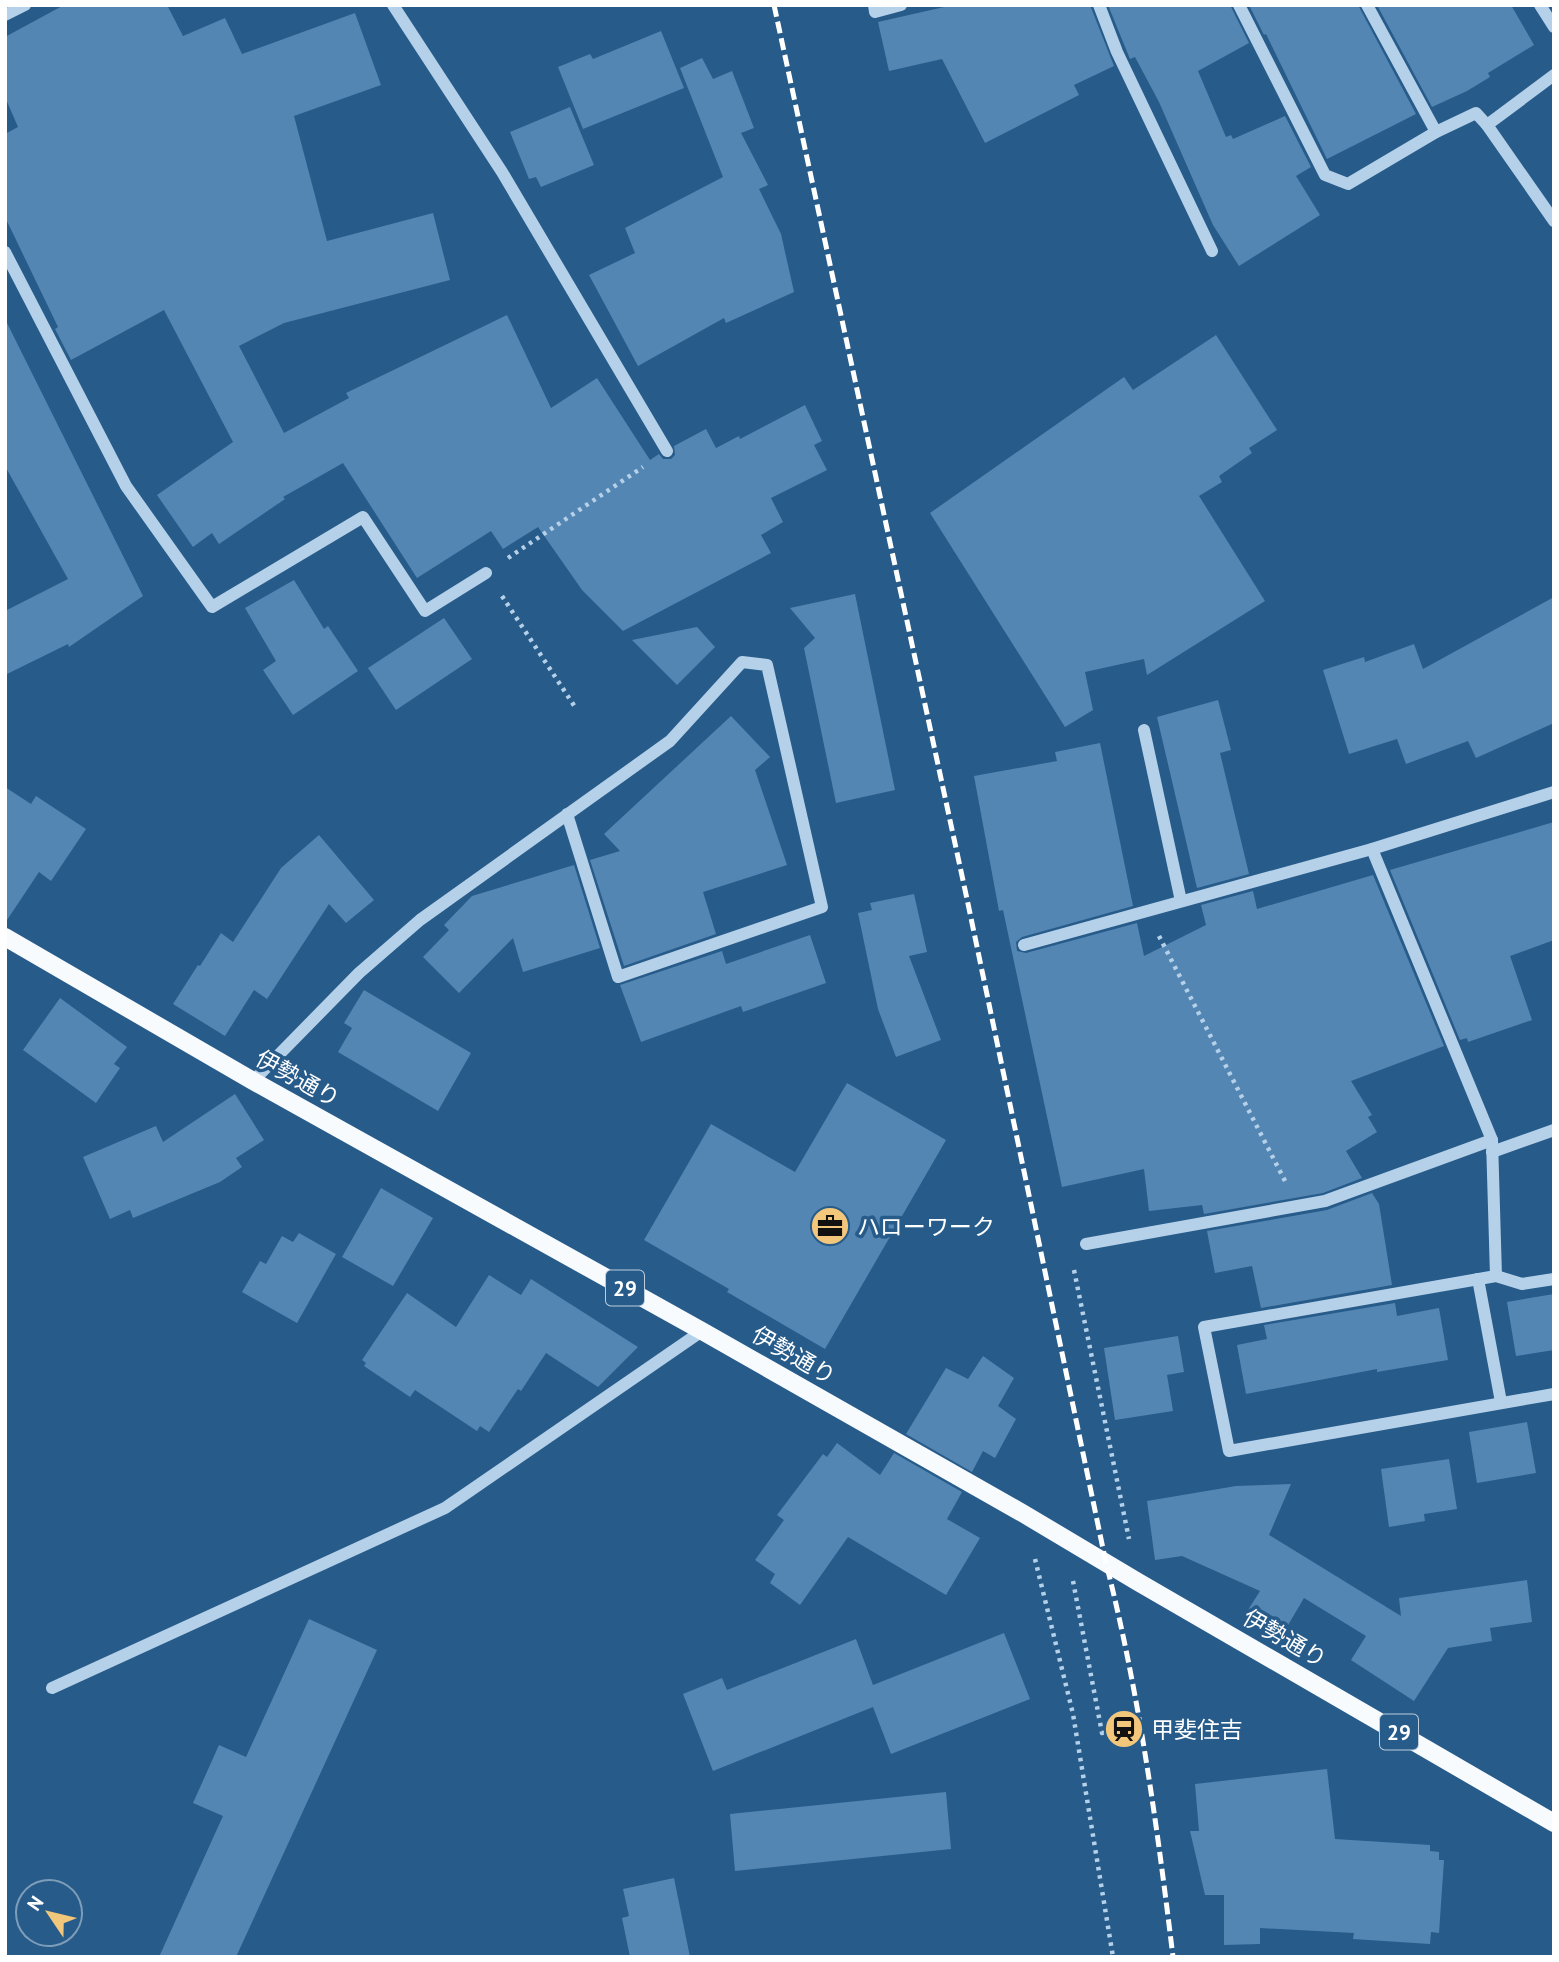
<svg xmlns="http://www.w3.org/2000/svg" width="1559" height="1962" viewBox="0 0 1559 1962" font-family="'PT Sans','Noto Sans JP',sans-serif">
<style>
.building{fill:#5486b3}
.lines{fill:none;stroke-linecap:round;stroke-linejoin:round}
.path{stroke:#b5d1e9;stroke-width:4.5;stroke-dasharray:3.5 5;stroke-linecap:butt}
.minor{stroke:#b5d1e9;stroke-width:12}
.major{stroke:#f8fbfe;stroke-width:18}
.rail{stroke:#fff;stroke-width:5;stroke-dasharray:12 5;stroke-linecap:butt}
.labels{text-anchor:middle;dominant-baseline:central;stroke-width:7;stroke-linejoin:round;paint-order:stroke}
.shield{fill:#275b8a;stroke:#becedc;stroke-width:2}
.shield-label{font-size:21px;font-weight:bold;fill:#fff}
.street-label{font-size:23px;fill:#fff;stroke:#275b8a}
.poi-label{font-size:23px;fill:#fff;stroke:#275b8a;text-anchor:start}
</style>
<rect width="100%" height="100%" fill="#275b8a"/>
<g class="building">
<path d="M 64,5 L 167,5 L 183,36 L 225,18 L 242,54 L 355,13 L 381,85 L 294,116 L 327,241 L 433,213 L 450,280 L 284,323 L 239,346 L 284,433 L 349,398 L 346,393 L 507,315 L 551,408 L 597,378 L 650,460 L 659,454 L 663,459 L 671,459 L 675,455 L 674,446 L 706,429 L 716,448 L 739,436 L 740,439 L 805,405 L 822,441 L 814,445 L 827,470 L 771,498 L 783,522 L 761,535 L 771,553 L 623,631 L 582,590 L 538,527 L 503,549 L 491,531 L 417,578 L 343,463 L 283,497 L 285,499 L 219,544 L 212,533 L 193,547 L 157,495 L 233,442 L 164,310 L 71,360 L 55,329 L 58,327 L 5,217 L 5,134 L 18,127 L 5,97 L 5,37 Z"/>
<path d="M 953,5 L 1090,5 L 1114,66 L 1074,85 L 1079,95 L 985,143 L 942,59 L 889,71 L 878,22 Z"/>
<path d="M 1108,5 L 1230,5 L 1249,43 L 1198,71 L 1226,137 L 1231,135 L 1233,139 L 1285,116 L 1311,167 L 1296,176 L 1320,215 L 1239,266 L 1213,225 L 1159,102 L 1135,57 L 1130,59 Z"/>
<path d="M 1249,5 L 1358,5 L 1416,114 L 1327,159 L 1266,34 L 1264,35 Z"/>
<path d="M 1377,5 L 1511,5 L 1534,45 L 1488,73 L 1490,77 L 1467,91 L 1432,107 Z"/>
<path d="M 661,31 L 684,88 L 583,129 L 558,67 L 590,54 L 593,59 Z"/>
<path d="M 702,58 L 713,79 L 732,71 L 754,128 L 741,133 L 768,185 L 759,189 L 781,234 L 794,292 L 726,323 L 724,318 L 638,366 L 589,275 L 635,253 L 625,228 L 723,177 L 680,68 Z"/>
<path d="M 570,107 L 594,165 L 541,187 L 536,177 L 529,179 L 510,132 Z"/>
<path d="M 5,319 L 143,596 L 69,647 L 68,644 L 5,675 L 5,611 L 68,579 L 5,466 Z"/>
<path d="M 1216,335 L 1277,430 L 1249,448 L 1252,453 L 1219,476 L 1222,482 L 1199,496 L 1265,601 L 1147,675 L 1144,659 L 1085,672 L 1093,710 L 1065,727 L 930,513 L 1124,377 L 1133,390 Z"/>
<path d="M 294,580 L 324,629 L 328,626 L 358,671 L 293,715 L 263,670 L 276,661 L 245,608 Z"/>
<path d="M 855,594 L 895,790 L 836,803 L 804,648 L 815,638 L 790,608 Z"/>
<path d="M 1554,597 L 1554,723 L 1476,758 L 1468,741 L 1406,764 L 1397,739 L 1349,754 L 1323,670 L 1364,657 L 1365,662 L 1414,644 L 1423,669 Z"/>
<path d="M 444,618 L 472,659 L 396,710 L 368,668 Z"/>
<path d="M 697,627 L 715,647 L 677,685 L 632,640 Z"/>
<path d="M 1218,700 L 1231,750 L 1220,753 L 1249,874 L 1197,888 L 1157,717 Z"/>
<path d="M 731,716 L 770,757 L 755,770 L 787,865 L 703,892 L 716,934 L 624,966 L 590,860 L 620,851 L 604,834 Z"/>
<path d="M 1100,743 L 1133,906 L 1022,937 L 1016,942 L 1017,951 L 1026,953 L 1137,923 L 1144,956 L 1206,925 L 1201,905 L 1253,891 L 1257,909 L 1373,875 L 1444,1046 L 1351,1081 L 1372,1115 L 1368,1117 L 1377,1132 L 1346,1151 L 1362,1178 L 1323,1193 L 1204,1214 L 1202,1205 L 1149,1211 L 1144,1169 L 1062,1187 L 1003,910 L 999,911 L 974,776 L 1057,761 L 1055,752 Z"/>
<path d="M 5,787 L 31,804 L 36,796 L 86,829 L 51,881 L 39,872 L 5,923 Z"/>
<path d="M 1554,822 L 1554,940 L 1510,956 L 1532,1020 L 1468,1042 L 1467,1038 L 1460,1040 L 1390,870 Z"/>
<path d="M 319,835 L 374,900 L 346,923 L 329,904 L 267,999 L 254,990 L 225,1036 L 173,1004 L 198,965 L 200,966 L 221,933 L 233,942 L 281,868 Z"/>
<path d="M 574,865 L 600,948 L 523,972 L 513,938 L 459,993 L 423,957 L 449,930 L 444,925 L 472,896 Z"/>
<path d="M 914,894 L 927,952 L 909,956 L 941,1040 L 896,1057 L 878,1009 L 858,913 L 872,910 L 870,903 Z"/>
<path d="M 810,935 L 826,983 L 743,1012 L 741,1006 L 641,1042 L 620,985 L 722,951 L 726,964 Z"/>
<path d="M 364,990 L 471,1053 L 438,1111 L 338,1052 L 352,1028 L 344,1023 Z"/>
<path d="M 60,998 L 127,1047 L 114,1064 L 120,1068 L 96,1103 L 23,1050 Z"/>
<path d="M 847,1083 L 946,1140 L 825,1349 L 727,1292 L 729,1289 L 644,1240 L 711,1124 L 795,1172 Z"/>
<path d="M 235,1094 L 264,1140 L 236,1158 L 242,1167 L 220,1182 L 133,1218 L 130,1210 L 110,1219 L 83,1157 L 156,1126 L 163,1142 Z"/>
<path d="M 381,1188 L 433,1218 L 393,1286 L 342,1257 Z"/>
<path d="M 1372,1193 L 1379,1204 L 1392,1285 L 1261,1308 L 1252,1266 L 1215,1273 L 1207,1231 L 1327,1210 Z"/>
<path d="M 299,1233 L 336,1254 L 297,1323 L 242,1292 L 260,1261 L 266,1264 L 282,1236 L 293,1242 Z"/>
<path d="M 489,1275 L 521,1295 L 531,1279 L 638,1347 L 598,1387 L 546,1353 L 521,1391 L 518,1389 L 489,1432 L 480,1426 L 477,1431 L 415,1390 L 410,1397 L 364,1366 L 366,1363 L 362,1360 L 407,1293 L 456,1327 Z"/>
<path d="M 1554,1294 L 1554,1350 L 1516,1356 L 1507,1302 Z"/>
<path d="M 1395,1303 L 1397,1316 L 1439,1308 L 1448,1360 L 1377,1372 L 1377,1369 L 1246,1394 L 1237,1345 L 1267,1339 L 1264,1325 Z"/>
<path d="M 1178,1336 L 1184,1372 L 1167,1375 L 1173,1411 L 1115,1420 L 1104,1348 Z"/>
<path d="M 983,1356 L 1014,1378 L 998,1406 L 1016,1419 L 995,1458 L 983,1451 L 972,1472 L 906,1434 L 946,1368 L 968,1379 Z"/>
<path d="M 1527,1422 L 1536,1473 L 1477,1483 L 1469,1432 Z"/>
<path d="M 837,1443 L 880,1475 L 894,1453 L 962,1492 L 947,1519 L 980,1538 L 946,1595 L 848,1537 L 800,1605 L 770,1583 L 775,1574 L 755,1560 L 784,1520 L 777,1515 L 823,1454 L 827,1457 Z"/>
<path d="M 1449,1459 L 1457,1509 L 1424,1514 L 1425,1521 L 1389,1527 L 1381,1469 Z"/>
<path d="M 1291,1484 L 1269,1535 L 1401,1616 L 1399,1598 L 1527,1580 L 1532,1622 L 1490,1628 L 1492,1641 L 1448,1648 L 1414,1701 L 1351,1660 L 1366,1636 L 1304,1598 L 1284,1632 L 1248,1610 L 1260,1591 L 1182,1556 L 1155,1560 L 1147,1501 L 1236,1486 Z"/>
<path d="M 309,1619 L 377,1650 L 236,1957 L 159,1957 L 223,1816 L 193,1803 L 219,1745 L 246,1757 Z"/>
<path d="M 1004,1633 L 1030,1699 L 891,1754 L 873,1707 L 713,1771 L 683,1694 L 722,1678 L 727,1690 L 856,1639 L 873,1685 Z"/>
<path d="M 1327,1769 L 1335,1839 L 1430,1845 L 1430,1851 L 1439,1852 L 1439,1860 L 1444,1860 L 1439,1933 L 1431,1932 L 1430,1944 L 1353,1939 L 1354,1933 L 1260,1928 L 1260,1944 L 1224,1945 L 1224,1895 L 1205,1895 L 1190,1831 L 1199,1831 L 1195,1784 Z"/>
<path d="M 946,1792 L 951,1849 L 735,1871 L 730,1814 Z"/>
<path d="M 674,1878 L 690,1957 L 630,1957 L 622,1918 L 629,1916 L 623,1889 Z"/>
</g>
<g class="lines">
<g class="path">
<path d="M 508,558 L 643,467"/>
<path d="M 502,596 L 575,707"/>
<path d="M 1159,936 L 1285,1181"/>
<path d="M 1074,1270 L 1129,1539"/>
<path d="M 1035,1559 L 1073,1714 L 1113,1957"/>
<path d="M 1073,1581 L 1102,1733 L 1111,1731"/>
</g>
<g class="minor">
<path d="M 393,5 L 502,172 L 667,451"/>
<path d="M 874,5 L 875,12 L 901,5"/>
<path d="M 1099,5 L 1117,52 L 1212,251"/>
<path d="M 1239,5 L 1325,175 L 1348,184 L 1436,132 L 1476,113 L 1487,125"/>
<path d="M 1367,5 L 1436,132"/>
<path d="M 1540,5 L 1554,27"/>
<path d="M 5,15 L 25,5"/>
<path d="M 1554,75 L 1487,125 L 1554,221"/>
<path d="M 5,252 L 126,486 L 212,607 L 363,517 L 425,611 L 486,573"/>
<path d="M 1144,730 L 1181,901"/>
<path d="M 1372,849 L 1492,1140 L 1496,1276"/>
<path d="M 1024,945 L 1372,849 L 1554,792"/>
<path d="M 253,1081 L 359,973 L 420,920 L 670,741 L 742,662 L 767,665 L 822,907 L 618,977 L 567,814"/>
<path d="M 1492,1152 L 1554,1130"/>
<path d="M 1086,1244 L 1325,1201 L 1492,1140"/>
<path d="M 1478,1279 L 1501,1402"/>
<path d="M 1554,1279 L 1522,1284 L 1496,1276 L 1204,1327 L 1229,1451 L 1554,1394"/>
<path d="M 52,1688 L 445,1508 L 702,1331"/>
</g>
<path class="major" d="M 5,937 L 253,1081 L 702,1331 L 1024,1514 L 1138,1582 L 1554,1823"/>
<path class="rail" d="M 774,5 L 967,899 L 1106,1563 C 1139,1692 1157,1825 1173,1957"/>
</g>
<defs>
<g id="office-disc" transform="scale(2.0125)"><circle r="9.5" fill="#f2c67b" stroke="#275b8a"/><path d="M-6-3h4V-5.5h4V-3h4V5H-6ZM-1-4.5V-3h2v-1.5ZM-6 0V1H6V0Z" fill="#111"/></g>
<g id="station-disc" transform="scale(2.0125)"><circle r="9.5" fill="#f2c67b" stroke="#275b8a"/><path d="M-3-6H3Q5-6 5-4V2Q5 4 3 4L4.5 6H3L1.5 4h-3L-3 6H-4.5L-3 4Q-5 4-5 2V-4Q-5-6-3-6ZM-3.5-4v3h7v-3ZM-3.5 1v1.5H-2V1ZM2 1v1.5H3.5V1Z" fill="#111"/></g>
</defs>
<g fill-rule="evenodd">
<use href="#office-disc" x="830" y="1226"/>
<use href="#station-disc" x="1124" y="1729"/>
</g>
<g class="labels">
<g class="shield">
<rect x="606" y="1270.5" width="38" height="35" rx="5"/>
<rect x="1380" y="1714.5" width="38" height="35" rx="5"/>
</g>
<g class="shield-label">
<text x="625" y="1288">29</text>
<text x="1399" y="1732">29</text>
</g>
<g class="street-label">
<text transform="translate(298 1078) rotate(29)">伊勢通り</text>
<text transform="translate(794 1355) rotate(30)">伊勢通り</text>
<text transform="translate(1285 1638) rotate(30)">伊勢通り</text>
</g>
<g class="poi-label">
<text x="857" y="1226">ハローワーク</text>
<text x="1151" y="1729">甲斐住吉</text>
</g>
</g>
<rect width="1559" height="1962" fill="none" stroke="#ffffff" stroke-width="14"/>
<g transform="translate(49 1913) rotate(305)"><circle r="33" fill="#275b8a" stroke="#7d9db9" stroke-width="2"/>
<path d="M0-5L12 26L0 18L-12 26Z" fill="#f2c67b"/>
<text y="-10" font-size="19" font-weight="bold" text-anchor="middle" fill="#ffffff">N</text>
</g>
</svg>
